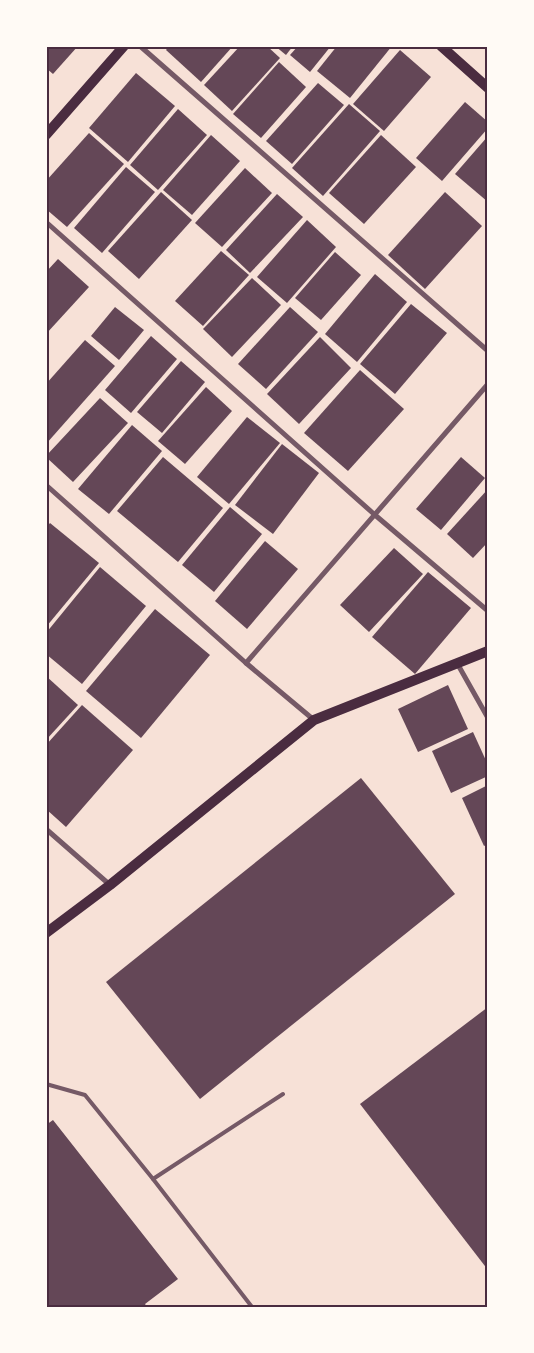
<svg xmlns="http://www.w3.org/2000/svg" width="534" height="1353" viewBox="0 0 534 1353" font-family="'Sofia Sans Condensed',sans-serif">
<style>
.building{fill:#644757}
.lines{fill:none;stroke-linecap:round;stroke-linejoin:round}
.service{stroke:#755966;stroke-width:4}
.minor{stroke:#755966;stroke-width:5}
.secondary{stroke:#4a2c40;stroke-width:10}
.neatline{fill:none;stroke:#4a2c40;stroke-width:2}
</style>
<rect width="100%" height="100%" fill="#f7e1d7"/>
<g class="building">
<path d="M 46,46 L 78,46 L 53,74 L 46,68 Z"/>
<path d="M 169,46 L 233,46 L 201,82 L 166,50 Z"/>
<path d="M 240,46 L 267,46 L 280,58 L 232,111 L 204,85 Z"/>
<path d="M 275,46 L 293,46 L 286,55 Z"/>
<path d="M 298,46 L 331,46 L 310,72 L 290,55 Z"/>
<path d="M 337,46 L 392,46 L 350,98 L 317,71 Z"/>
<path d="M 400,50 L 431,77 L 384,131 L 353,104 Z"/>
<path d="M 279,62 L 306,87 L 261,138 L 233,114 Z"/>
<path d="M 136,73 L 175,106 L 128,162 L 89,128 Z"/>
<path d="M 318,83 L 344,105 L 292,164 L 266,141 Z"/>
<path d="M 465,102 L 488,122 L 488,128 L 442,181 L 416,158 Z"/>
<path d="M 349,104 L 380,131 L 323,196 L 292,168 Z"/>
<path d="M 178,109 L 207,135 L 158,190 L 130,165 Z"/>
<path d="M 89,133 L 124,164 L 67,227 L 46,209 L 46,181 Z"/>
<path d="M 211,135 L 240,161 L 192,215 L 163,190 Z"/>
<path d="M 381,135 L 416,167 L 364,224 L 329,193 Z"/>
<path d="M 488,136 L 488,202 L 455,174 Z"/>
<path d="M 126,167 L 155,192 L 102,253 L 74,228 Z"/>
<path d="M 245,168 L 272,193 L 222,247 L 195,223 Z"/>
<path d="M 161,192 L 192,220 L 139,279 L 108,251 Z"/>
<path d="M 445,192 L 482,226 L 425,289 L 388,255 Z"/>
<path d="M 277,194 L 303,217 L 250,273 L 226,250 Z"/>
<path d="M 307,220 L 336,247 L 287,303 L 257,277 Z"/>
<path d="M 221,251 L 249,275 L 203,326 L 175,301 Z"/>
<path d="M 335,252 L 361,275 L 321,320 L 295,298 Z"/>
<path d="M 58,259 L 89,287 L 46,334 L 46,272 Z"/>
<path d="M 375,274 L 407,302 L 357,362 L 325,334 Z"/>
<path d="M 252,278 L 281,305 L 232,357 L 203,329 Z"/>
<path d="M 411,304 L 447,333 L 395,394 L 360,364 Z"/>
<path d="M 115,307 L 144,330 L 119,360 L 91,336 Z"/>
<path d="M 290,307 L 318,332 L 266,389 L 238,364 Z"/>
<path d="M 151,336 L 177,359 L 131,413 L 105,390 Z"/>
<path d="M 320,337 L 351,368 L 299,424 L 267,394 Z"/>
<path d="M 85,340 L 115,366 L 46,444 L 46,384 Z"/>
<path d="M 181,361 L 205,382 L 162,433 L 137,412 Z"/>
<path d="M 360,370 L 404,409 L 348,471 L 304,433 Z"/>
<path d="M 206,387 L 232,411 L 185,464 L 158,441 Z"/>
<path d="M 100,398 L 128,423 L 73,482 L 46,457 L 46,456 Z"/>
<path d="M 247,417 L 280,443 L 229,504 L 197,477 Z"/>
<path d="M 132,425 L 162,451 L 109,514 L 78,489 Z"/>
<path d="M 282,444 L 319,473 L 273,534 L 235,505 Z"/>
<path d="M 163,457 L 223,508 L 178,562 L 117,511 Z"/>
<path d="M 461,457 L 485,478 L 441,530 L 416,509 Z"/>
<path d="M 488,489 L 488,542 L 473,558 L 447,534 Z"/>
<path d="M 230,507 L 262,534 L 214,592 L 182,565 Z"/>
<path d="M 50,523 L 99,563 L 46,627 L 46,528 Z"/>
<path d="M 265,541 L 298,569 L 247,629 L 215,601 Z"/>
<path d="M 394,548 L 423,574 L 369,632 L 340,605 Z"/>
<path d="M 100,567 L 146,606 L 82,684 L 46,654 L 46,633 Z"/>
<path d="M 428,572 L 471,608 L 415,674 L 372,637 Z"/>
<path d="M 155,609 L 210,655 L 141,738 L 86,691 Z"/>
<path d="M 46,676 L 78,705 L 46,740 Z"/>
<path d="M 448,685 L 468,729 L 418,752 L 398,709 Z"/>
<path d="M 82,705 L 133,750 L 66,827 L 46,809 L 46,745 Z"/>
<path d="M 473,732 L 488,765 L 488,776 L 451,793 L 432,751 Z"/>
<path d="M 361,778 L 455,894 L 200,1099 L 106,982 Z"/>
<path d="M 488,785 L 488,844 L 484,846 L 462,798 Z"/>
<path d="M 488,1007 L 488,1270 L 360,1104 Z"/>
<path d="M 53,1120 L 178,1279 L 145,1304 L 147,1307 L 46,1307 L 46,1125 Z"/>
</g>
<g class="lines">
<g class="service">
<path d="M 46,1084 L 85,1095 L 153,1179 L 252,1307"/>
<path d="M 153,1179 L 283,1094"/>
</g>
<g class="minor">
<path d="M 140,46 L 488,351"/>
<path d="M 46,222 L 375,515 L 488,611"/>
<path d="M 46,485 L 246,663 L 314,720"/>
<path d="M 246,663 L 488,384"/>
<path d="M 457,663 L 488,718"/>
<path d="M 46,829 L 110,885"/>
</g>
<g class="secondary">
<path d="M 441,46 L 488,88"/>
<path d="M 46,135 L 124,46"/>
<path d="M 46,933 L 110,885 L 314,720 L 488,651"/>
</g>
</g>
<rect width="534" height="1353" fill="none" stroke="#fffaf5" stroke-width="95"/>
<rect x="48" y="48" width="438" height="1258" class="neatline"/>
</svg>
